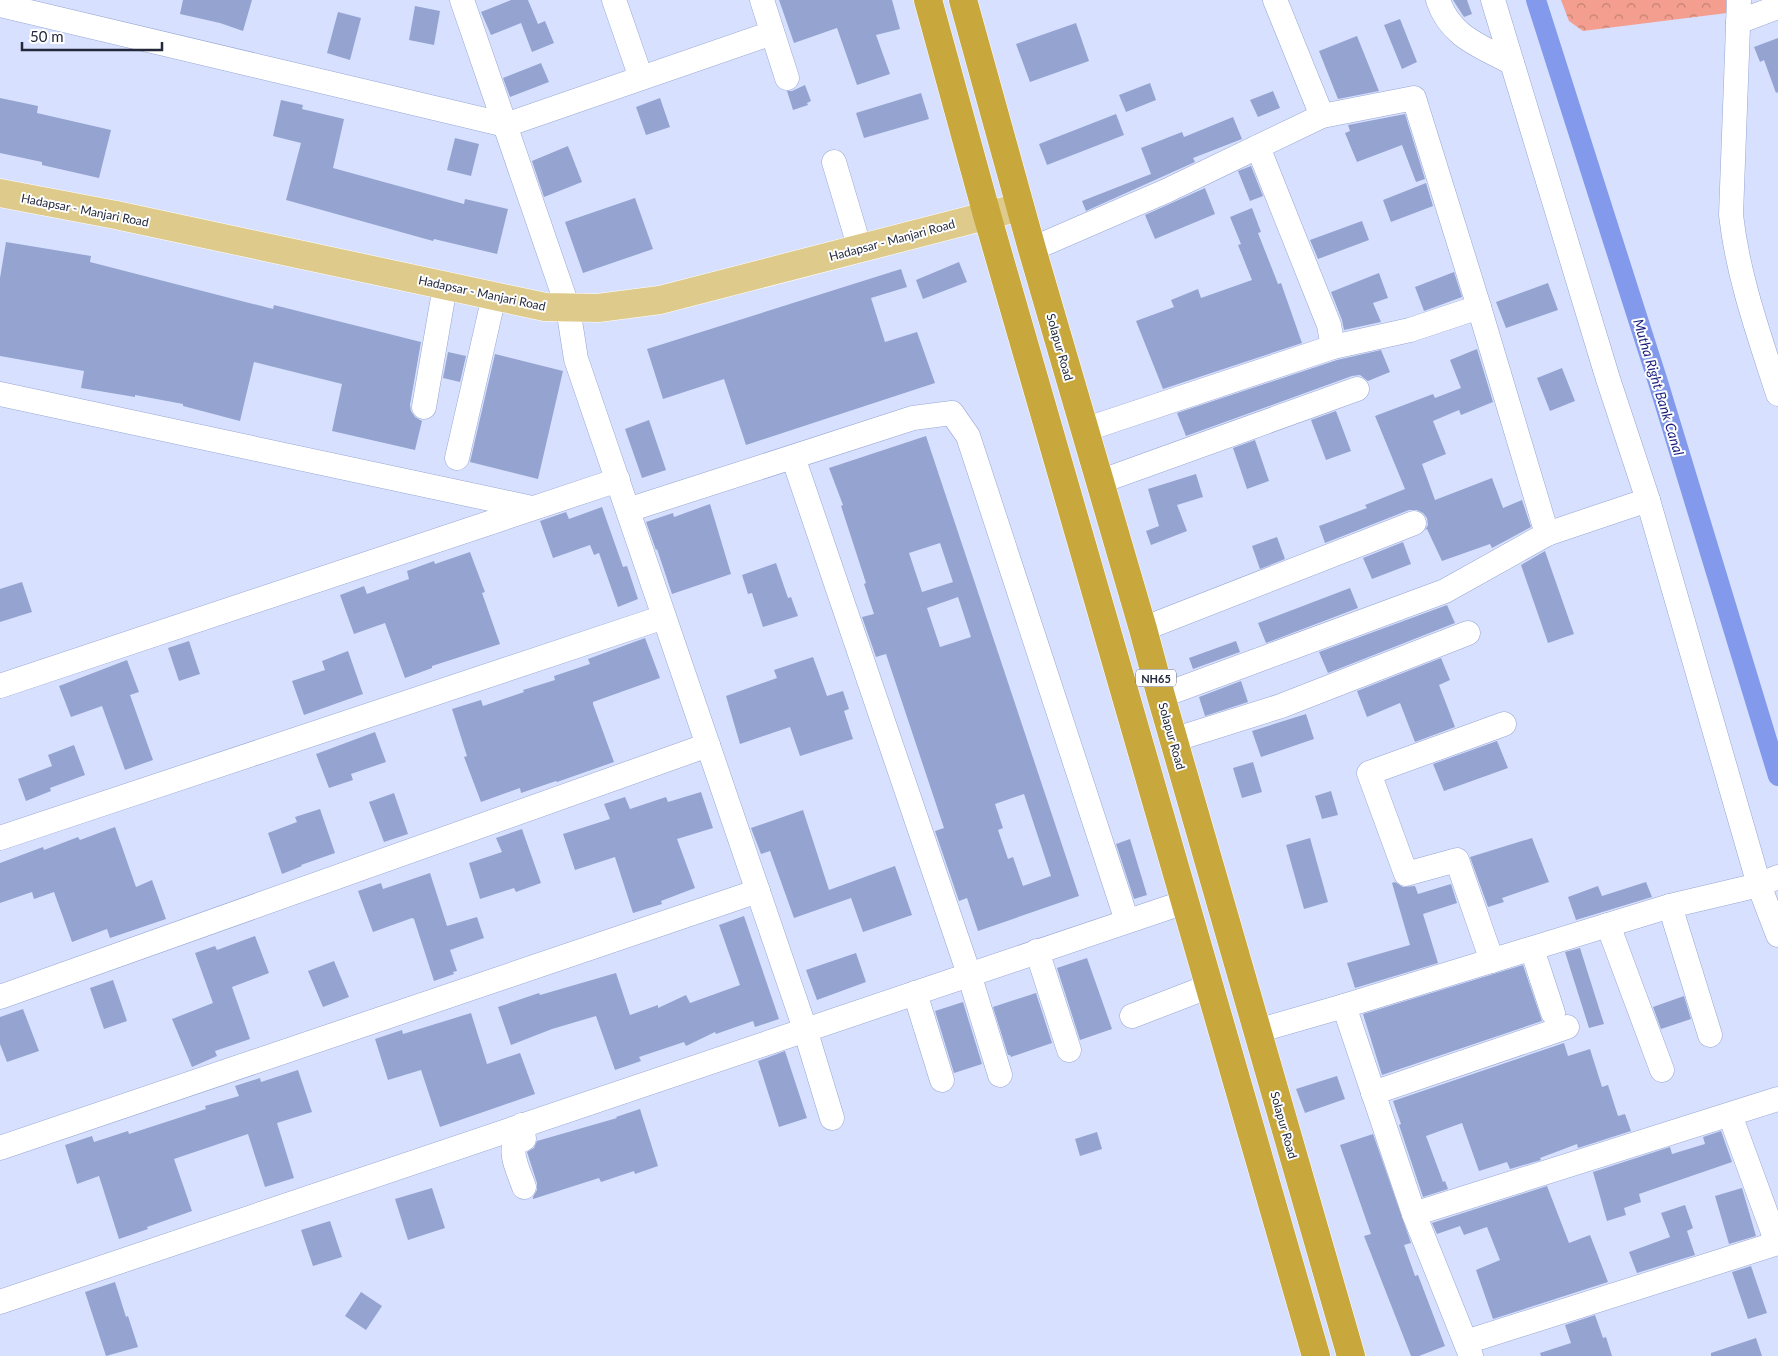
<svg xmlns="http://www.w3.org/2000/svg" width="1778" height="1356" viewBox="0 0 1778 1356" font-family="Lato,sans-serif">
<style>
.park{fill:url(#park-crowns)}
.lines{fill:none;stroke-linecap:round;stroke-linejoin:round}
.canal{stroke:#8299ec;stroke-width:20}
.building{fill:#95a3d1;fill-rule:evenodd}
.minor-casing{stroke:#97a6d4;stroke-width:25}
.major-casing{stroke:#fff;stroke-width:29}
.highway-casing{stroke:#fff;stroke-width:29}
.minor{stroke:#fff;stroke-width:24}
.major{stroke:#deca8b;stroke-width:28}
.highway{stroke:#c8a73d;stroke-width:28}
.labels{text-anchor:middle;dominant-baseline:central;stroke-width:4;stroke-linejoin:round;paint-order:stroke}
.shield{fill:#fff;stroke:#656976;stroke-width:1}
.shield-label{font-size:11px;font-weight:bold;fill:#23293b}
.street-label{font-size:12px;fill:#23293b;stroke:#fff}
.water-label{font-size:14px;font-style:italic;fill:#1b1f7e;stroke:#fff}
</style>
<defs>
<pattern id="park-crowns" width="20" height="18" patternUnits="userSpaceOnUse" patternTransform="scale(1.25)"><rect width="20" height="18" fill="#f39e8e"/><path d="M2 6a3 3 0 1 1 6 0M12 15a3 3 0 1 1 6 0" fill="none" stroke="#c48175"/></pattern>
</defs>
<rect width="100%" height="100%" fill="#d7e1ff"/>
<path class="park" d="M 1561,0 L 1726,0 L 1727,13 L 1583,31 L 1569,21 Z"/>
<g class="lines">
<path class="canal" d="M 1536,0 L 1658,382 L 1778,776"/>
</g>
<g class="building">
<path d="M 183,0 L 252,0 L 243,31 L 220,23 L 180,14 Z"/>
<path d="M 511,0 L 528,0 L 538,24 L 545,21 L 554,43 L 532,52 L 521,23 L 491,35 L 481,12 Z"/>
<path d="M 779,0 L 892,0 L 900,29 L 876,35 L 890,74 L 857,85 L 837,28 L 794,43 Z"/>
<path d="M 1453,0 L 1467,0 L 1472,14 L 1464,17 Z"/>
<path d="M 415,6 L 440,11 L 434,45 L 409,40 Z"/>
<path d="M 338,12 L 361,18 L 350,60 L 327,53 Z"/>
<path d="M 1400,19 L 1417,62 L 1402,69 L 1384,25 Z"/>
<path d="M 1076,23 L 1089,61 L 1030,82 L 1016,44 Z"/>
<path d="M 1357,36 L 1379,91 L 1338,99 L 1319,51 Z"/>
<path d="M 1778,38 L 1778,92 L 1776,93 L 1764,60 L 1760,62 L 1754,47 Z"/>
<path d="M 541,63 L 549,82 L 510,97 L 503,78 Z"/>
<path d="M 1150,83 L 1156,100 L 1126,112 L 1119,95 Z"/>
<path d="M 805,85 L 811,101 L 807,103 L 808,105 L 793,110 L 787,91 L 792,91 Z"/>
<path d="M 1273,91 L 1280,108 L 1258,117 L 1250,100 Z"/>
<path d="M 921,93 L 929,119 L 864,138 L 856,113 Z"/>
<path d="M 0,98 L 38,106 L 37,113 L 111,130 L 99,178 L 42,165 L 42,162 L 0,153 Z"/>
<path d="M 660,98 L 670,127 L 646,135 L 636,107 Z"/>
<path d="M 281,100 L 303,105 L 302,109 L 344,119 L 333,168 L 464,204 L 465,199 L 508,209 L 497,254 L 434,239 L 433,241 L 286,200 L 301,143 L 273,136 Z"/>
<path d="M 1116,114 L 1124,135 L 1047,165 L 1039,144 Z"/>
<path d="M 1405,114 L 1425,179 L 1416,182 L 1402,145 L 1357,162 L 1345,133 L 1350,131 L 1348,125 Z"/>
<path d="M 1233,117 L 1242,139 L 1193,158 L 1195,162 L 1086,211 L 1082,201 L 1151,174 L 1141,148 L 1182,132 L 1184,137 Z"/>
<path d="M 455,138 L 479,144 L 471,176 L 447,170 Z"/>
<path d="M 568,146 L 582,182 L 544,197 L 532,161 Z"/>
<path d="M 1251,166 L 1263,196 L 1250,201 L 1238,171 Z"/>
<path d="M 1426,183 L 1433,206 L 1391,222 L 1383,200 Z"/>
<path d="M 1205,188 L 1215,214 L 1155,239 L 1145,215 Z"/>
<path d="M 635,198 L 653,249 L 583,273 L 565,222 Z"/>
<path d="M 1252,208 L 1261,232 L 1258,233 L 1278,284 L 1281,283 L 1302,343 L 1163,389 L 1136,321 L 1174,307 L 1171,300 L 1198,289 L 1201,298 L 1252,280 L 1238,245 L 1241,244 L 1230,217 Z"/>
<path d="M 1362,221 L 1369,240 L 1318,259 L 1310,240 Z"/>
<path d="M 6,242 L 91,256 L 90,262 L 273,309 L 274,305 L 421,342 L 410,405 L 411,411 L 415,417 L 422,421 L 415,450 L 332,431 L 342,384 L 254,362 L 240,421 L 183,406 L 183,404 L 135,395 L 135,397 L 81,388 L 84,371 L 0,356 L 0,278 Z"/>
<path d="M 959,262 L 967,282 L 923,299 L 916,280 Z"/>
<path d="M 901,269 L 907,287 L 871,298 L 885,342 L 917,332 L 935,383 L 746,445 L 724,379 L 663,399 L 647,349 Z"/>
<path d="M 1454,272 L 1462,297 L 1424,311 L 1415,287 Z"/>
<path d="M 1379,273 L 1388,298 L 1373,303 L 1381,322 L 1344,330 L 1342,320 L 1331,292 Z"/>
<path d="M 1548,283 L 1558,310 L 1506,328 L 1496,302 Z"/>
<path d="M 1477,349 L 1493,402 L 1461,415 L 1459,410 L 1433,421 L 1446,454 L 1422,464 L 1435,500 L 1492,478 L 1503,508 L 1522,500 L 1531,527 L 1492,548 L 1490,544 L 1442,561 L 1427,529 L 1425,530 L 1428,525 L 1427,518 L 1423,513 L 1417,510 L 1409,510 L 1325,543 L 1319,526 L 1367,508 L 1365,505 L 1405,489 L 1375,416 L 1433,394 L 1435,398 L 1461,388 L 1450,360 Z"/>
<path d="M 1381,350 L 1390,372 L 1368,381 L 1360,375 L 1352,376 L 1186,436 L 1177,413 L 1337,360 Z"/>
<path d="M 448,352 L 466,356 L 460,382 L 443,378 Z"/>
<path d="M 495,354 L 563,371 L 538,479 L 470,462 Z"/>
<path d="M 1562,368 L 1575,401 L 1550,411 L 1537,378 Z"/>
<path d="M 1336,411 L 1351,451 L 1326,460 L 1311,420 Z"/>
<path d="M 649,420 L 666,470 L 642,478 L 625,429 Z"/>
<path d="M 926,436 L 1079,896 L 978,931 L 967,898 L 959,901 L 935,831 L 944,828 L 886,654 L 876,657 L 862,617 L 874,614 L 864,584 L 866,583 L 841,506 L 843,505 L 829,468 ZM 940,543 L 953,582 L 922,592 L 909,553 ZM 958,597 L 971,637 L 940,647 L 927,608 ZM 1024,794 L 1051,876 L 1023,886 L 1013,857 L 1008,859 L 998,830 L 1003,828 L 995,804 Z"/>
<path d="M 1255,440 L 1269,481 L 1247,489 L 1233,448 Z"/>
<path d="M 1196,474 L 1203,497 L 1177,505 L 1187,531 L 1151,545 L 1146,531 L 1159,526 L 1148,489 Z"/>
<path d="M 710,504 L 731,574 L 672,594 L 657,549 L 656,550 L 646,522 L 673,513 L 674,517 Z"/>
<path d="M 602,507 L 623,567 L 627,566 L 638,599 L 618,607 L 599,553 L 594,555 L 590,545 L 553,558 L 540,521 L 566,512 L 569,519 Z"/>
<path d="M 1277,537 L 1285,559 L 1260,569 L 1252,546 Z"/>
<path d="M 1403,542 L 1411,564 L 1372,579 L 1363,558 Z"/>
<path d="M 1545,551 L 1574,634 L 1548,643 L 1521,565 Z"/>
<path d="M 470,552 L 485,592 L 482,593 L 500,644 L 432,666 L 432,668 L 405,678 L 385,623 L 354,634 L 340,595 L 364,586 L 367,594 L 409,579 L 407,571 L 434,561 L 435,564 Z"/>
<path d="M 776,563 L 788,598 L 791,597 L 798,616 L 763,627 L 752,593 L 748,594 L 742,575 Z"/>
<path d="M 22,582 L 32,612 L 0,622 L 0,589 Z"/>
<path d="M 1350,588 L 1358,608 L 1266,643 L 1258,623 Z"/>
<path d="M 1447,605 L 1455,623 L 1328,673 L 1319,652 Z"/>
<path d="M 645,638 L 660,678 L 593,702 L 593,704 L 614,762 L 557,782 L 556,781 L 521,793 L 520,788 L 481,802 L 464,757 L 467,756 L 452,709 L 481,700 L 483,706 L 524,692 L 523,690 L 555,680 L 554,676 L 590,664 L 588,659 Z"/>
<path d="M 189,641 L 200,674 L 179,681 L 168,648 Z"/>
<path d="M 1236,641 L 1240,652 L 1193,669 L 1189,658 Z"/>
<path d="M 348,651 L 363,694 L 304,715 L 292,681 L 325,670 L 322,661 Z"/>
<path d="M 813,657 L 827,696 L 843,691 L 849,709 L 844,711 L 853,739 L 800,756 L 790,727 L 740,744 L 726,696 L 777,678 L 774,670 Z"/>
<path d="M 1441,658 L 1450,680 L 1439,685 L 1455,727 L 1415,742 L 1400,703 L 1367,717 L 1357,691 Z"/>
<path d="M 127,660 L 139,692 L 130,695 L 153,760 L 125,770 L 102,706 L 71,717 L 59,686 Z"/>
<path d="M 1241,681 L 1248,702 L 1205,716 L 1199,697 Z"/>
<path d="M 1306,714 L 1314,739 L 1261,757 L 1252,731 Z"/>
<path d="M 375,732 L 386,762 L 351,774 L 353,780 L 329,788 L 316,754 Z"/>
<path d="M 1497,741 L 1508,768 L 1444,791 L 1433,764 Z"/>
<path d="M 74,745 L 85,775 L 50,788 L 51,791 L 26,801 L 18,779 L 52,766 L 48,755 Z"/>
<path d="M 1253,762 L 1262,792 L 1242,798 L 1233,768 Z"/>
<path d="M 1331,791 L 1338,815 L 1322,819 L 1315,796 Z"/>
<path d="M 701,792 L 713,828 L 677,839 L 695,888 L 661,901 L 662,904 L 633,913 L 615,857 L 575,870 L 563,834 L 610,819 L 604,804 L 625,797 L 630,809 L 666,797 L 668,802 Z"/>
<path d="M 394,793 L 408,834 L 384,842 L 369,802 Z"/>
<path d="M 320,809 L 335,853 L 301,865 L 302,866 L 282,874 L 268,833 L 297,822 L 295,817 Z"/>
<path d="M 803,810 L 829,890 L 895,866 L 912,915 L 863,932 L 851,898 L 794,918 L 770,851 L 761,854 L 751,828 Z"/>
<path d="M 115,827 L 136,887 L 152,880 L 166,919 L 110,938 L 107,929 L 72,942 L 54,892 L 34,899 L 32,892 L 0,903 L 0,863 L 43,847 L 44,850 L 78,837 L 80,840 Z"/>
<path d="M 522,829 L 541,883 L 516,892 L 514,888 L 480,899 L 469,863 L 502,852 L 496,838 Z"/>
<path d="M 1310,838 L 1328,902 L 1304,909 L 1286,845 Z"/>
<path d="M 1532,838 L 1549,882 L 1502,898 L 1504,902 L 1488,907 L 1470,857 Z"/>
<path d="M 1130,839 L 1147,895 L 1134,899 L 1116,844 Z"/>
<path d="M 430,873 L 447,926 L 477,917 L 484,938 L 450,950 L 457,971 L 453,972 L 454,974 L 434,981 L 414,919 L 412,918 L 373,932 L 358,891 L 381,883 L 383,889 Z"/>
<path d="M 1395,882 L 1403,887 L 1415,886 L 1418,894 L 1451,884 L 1457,903 L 1423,914 L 1438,963 L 1355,988 L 1347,963 L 1410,945 L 1392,883 Z"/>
<path d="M 1646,882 L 1652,897 L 1576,920 L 1568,897 L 1598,886 L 1602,896 Z"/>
<path d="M 744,916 L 779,1019 L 755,1027 L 753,1021 L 716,1034 L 715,1032 L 686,1046 L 684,1042 L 639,1057 L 641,1061 L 615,1070 L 596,1016 L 552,1029 L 511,1045 L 498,1007 L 539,993 L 540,995 L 616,973 L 630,1015 L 658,1005 L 658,1008 L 686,995 L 690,1003 L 740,985 L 719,925 Z"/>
<path d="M 255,936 L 269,973 L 232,987 L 250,1039 L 215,1051 L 217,1056 L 192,1067 L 172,1019 L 213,1003 L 195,953 L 215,946 L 217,950 Z"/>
<path d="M 1580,948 L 1604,1024 L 1589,1028 L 1565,952 Z"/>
<path d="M 856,953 L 866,982 L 817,1000 L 806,970 Z"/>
<path d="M 1087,958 L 1112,1029 L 1080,1040 L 1057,968 Z"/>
<path d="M 334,961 L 349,997 L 323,1007 L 308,971 Z"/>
<path d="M 1523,965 L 1542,1021 L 1382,1075 L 1363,1014 Z"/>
<path d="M 113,980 L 127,1021 L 104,1029 L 90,988 Z"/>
<path d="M 1036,993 L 1052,1043 L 1011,1057 L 1010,1055 L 1008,1055 L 993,1007 Z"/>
<path d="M 1684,996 L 1691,1019 L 1661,1029 L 1653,1007 Z"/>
<path d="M 963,1002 L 982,1064 L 954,1073 L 935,1011 Z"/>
<path d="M 23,1009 L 39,1051 L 7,1062 L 0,1044 L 0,1017 Z"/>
<path d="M 471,1013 L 487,1064 L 520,1053 L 535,1094 L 440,1127 L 421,1070 L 388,1080 L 375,1039 L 402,1030 L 403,1034 Z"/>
<path d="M 1564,1043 L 1568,1056 L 1590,1049 L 1602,1087 L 1608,1085 L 1618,1116 L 1625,1114 L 1631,1131 L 1578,1148 L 1577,1144 L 1540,1158 L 1541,1160 L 1510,1169 L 1507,1162 L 1479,1171 L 1462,1123 L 1426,1136 L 1443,1182 L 1445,1181 L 1448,1189 L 1423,1197 L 1399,1125 L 1401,1124 L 1393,1101 Z"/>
<path d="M 785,1051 L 807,1118 L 779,1127 L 758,1061 Z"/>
<path d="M 298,1070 L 312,1112 L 277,1123 L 294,1178 L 265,1187 L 248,1134 L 174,1159 L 192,1211 L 147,1227 L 148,1229 L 119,1239 L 99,1176 L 77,1184 L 65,1145 L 92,1136 L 94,1142 L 128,1131 L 129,1134 L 206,1109 L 205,1106 L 239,1096 L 235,1086 L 260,1078 L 261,1082 Z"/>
<path d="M 1337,1076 L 1345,1099 L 1305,1113 L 1296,1089 Z"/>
<path d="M 640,1109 L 658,1166 L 635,1174 L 634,1171 L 601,1182 L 599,1178 L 533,1199 L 533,1197 L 537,1190 L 537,1183 L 527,1152 L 534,1148 L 537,1141 L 617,1118 L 616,1117 Z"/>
<path d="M 1721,1131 L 1732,1162 L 1639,1194 L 1641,1202 L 1624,1208 L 1626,1215 L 1607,1221 L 1593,1172 L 1670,1147 L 1672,1154 L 1705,1144 L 1703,1137 Z"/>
<path d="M 1097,1132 L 1102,1149 L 1080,1156 L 1075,1139 Z"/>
<path d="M 1373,1134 L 1411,1243 L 1404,1245 L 1415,1276 L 1418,1275 L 1445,1346 L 1419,1356 L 1411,1356 L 1364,1236 L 1371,1234 L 1340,1145 Z"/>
<path d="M 1547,1186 L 1569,1243 L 1590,1235 L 1608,1282 L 1493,1319 L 1476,1270 L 1500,1260 L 1487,1227 L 1464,1235 L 1460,1226 L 1437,1234 L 1432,1223 Z"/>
<path d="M 432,1188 L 445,1228 L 408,1240 L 395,1199 Z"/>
<path d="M 1742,1188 L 1756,1236 L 1729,1244 L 1715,1196 Z"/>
<path d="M 1685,1205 L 1693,1228 L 1687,1231 L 1695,1255 L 1637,1273 L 1629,1252 L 1670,1237 L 1661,1213 Z"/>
<path d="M 330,1221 L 342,1257 L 313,1266 L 301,1230 Z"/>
<path d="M 1751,1266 L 1767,1313 L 1748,1319 L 1732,1272 Z"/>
<path d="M 115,1282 L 126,1317 L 128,1316 L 138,1347 L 106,1356 L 85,1292 Z"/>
<path d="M 361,1292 L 382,1306 L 366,1330 L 345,1316 Z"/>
<path d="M 1595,1315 L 1603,1338 L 1606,1337 L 1612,1356 L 1541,1356 L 1540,1353 L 1571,1343 L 1565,1325 Z"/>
<path d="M 1756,1338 L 1762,1356 L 1711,1356 L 1711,1353 Z"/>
</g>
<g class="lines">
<g class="minor-casing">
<g id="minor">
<path d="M 462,0 L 568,308 L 576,359 L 805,1029 L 832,1118"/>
<path d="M 614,0 L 641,78"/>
<path d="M 762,0 L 787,78"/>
<path d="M 1275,0 L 1322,116"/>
<path d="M 1438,0 C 1450,37 1481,46 1512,63"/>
<path d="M 1493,0 L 1608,379 L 1648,500 L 1759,885 L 1778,935"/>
<path d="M 1739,0 L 1731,215 C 1738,277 1759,335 1778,394"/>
<path d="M 0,5 L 506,125 L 772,33"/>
<path d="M 1738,22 L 1778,7"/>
<path d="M 1258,147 L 1329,325 L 1333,347"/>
<path d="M 834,162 L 860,249"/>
<path d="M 1032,249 L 1166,191 L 1322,116 L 1414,98 L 1479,307 L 1547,534"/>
<path d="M 0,394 L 532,508"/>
<path d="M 424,407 L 445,286"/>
<path d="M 1084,430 L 1333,347 L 1410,330 L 1479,307"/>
<path d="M 793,457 L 969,974 L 1000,1075"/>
<path d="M 457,458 L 494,296"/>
<path d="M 1099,482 L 1357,389"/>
<path d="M 628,510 L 913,418 L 952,413 L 968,436 L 1127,921"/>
<path d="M 1143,629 L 1414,523"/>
<path d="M 0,686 L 618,480"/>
<path d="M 1161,696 L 1445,591 L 1547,534 L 1648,500"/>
<path d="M 1173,740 L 1281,706 L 1468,633"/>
<path d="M 0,838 L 664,617"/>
<path d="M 1670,906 L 1710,1035"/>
<path d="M 1608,925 L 1662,1070"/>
<path d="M 1532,949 L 1553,1013"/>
<path d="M 1037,951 L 1069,1050"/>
<path d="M 1492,961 L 1457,860 L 1406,874 L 1369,773 L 1504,724"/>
<path d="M 915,993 L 942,1080"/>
<path d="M 0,997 L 708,745"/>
<path d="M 1344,1006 L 1670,906 L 1759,885 L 1778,877"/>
<path d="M 1132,1016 L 1210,986"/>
<path d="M 1257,1031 L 1344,1006 L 1414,1214 L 1471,1356"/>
<path d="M 1373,1093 L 1567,1027"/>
<path d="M 1730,1115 L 1777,1243"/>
<path d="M 522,1125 L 524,1139 C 521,1140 518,1141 516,1143 C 508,1152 521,1177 524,1187"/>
<path d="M 0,1148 L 758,891"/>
<path d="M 1414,1214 L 1778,1099"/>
<path d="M 0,1302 L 1185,902"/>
<path d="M 1466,1342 L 1778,1243"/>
</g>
</g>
<g class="major-casing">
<path id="major" d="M 0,193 L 116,215 L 545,307 L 598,308 L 660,300 L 1020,207"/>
</g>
<g class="highway-casing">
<g id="highway">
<path d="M 928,0 L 987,215 L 1316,1356"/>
<path d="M 963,0 L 1032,249 L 1143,629 L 1161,696 L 1351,1356"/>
</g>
</g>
<use href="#minor" class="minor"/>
<use href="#major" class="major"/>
<use href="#highway" class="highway"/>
</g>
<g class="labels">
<rect class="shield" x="1136" y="669.5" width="40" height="17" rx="4"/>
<g class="shield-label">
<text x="1156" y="678">NH65</text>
</g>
<g class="street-label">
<text transform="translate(85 210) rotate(11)">Hadapsar - Manjari Road</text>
<text transform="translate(892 240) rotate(-15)">Hadapsar - Manjari Road</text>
<text transform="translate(482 293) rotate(12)">Hadapsar - Manjari Road</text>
<text transform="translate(1060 347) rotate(74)">Solapur Road</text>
<text transform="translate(1172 736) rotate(74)">Solapur Road</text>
<text transform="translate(1284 1125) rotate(74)">Solapur Road</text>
</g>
<g class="water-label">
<text transform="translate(1659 387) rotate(73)">Mutha Right Bank Canal</text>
</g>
</g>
<path d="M22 42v8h140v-8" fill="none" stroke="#23293b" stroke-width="2.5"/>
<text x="30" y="42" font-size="15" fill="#23293b" stroke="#ffffff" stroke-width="4" paint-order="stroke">50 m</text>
</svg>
